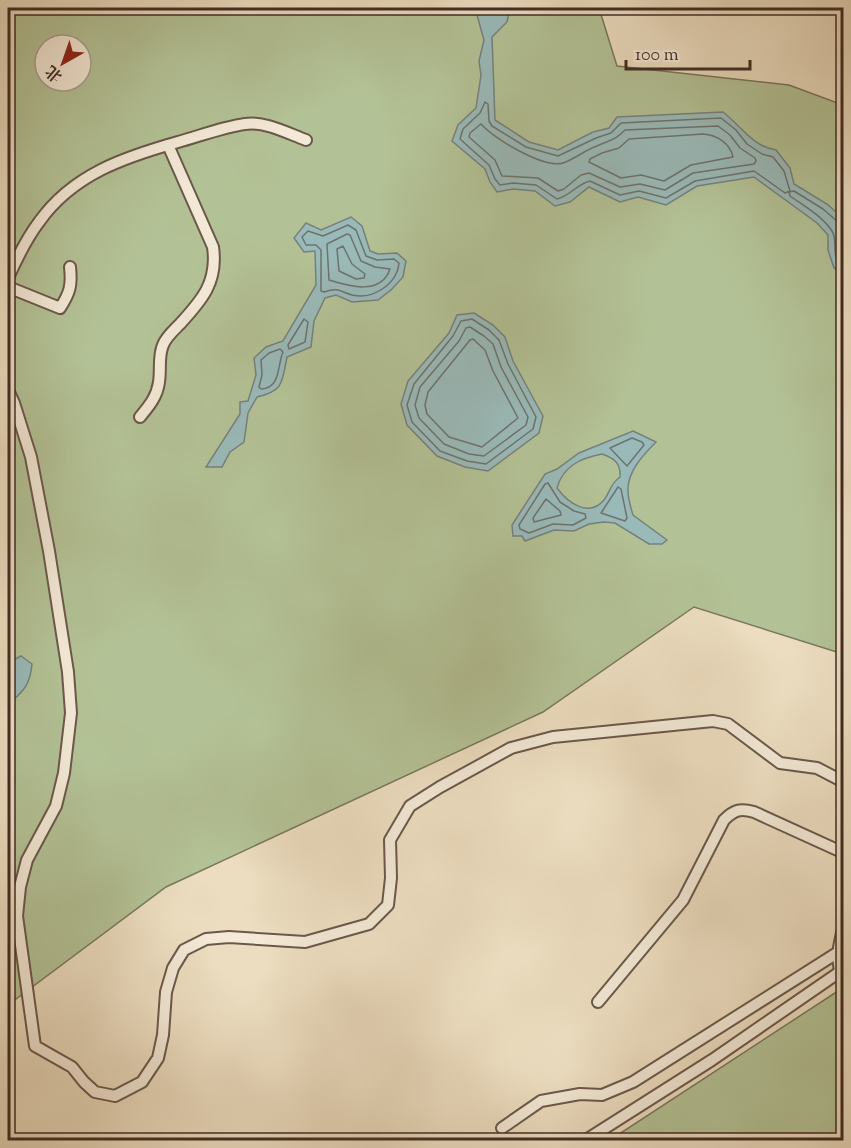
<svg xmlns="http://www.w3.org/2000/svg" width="851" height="1148" viewBox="0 0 851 1148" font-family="'Sorts Mill Goudy','Noto Serif SC',serif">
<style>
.green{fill:#b3c296;stroke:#7a775e;stroke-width:1.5;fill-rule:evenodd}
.water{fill:#9abab9;stroke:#76817e;stroke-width:1.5;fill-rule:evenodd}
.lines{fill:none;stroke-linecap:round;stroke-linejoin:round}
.shore{stroke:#6d736f;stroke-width:1.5}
.minor-casing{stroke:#6b584c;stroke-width:14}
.minor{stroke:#f3e9d6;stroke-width:10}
</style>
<rect width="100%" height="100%" fill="#ecddc0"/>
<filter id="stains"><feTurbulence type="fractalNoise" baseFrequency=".00333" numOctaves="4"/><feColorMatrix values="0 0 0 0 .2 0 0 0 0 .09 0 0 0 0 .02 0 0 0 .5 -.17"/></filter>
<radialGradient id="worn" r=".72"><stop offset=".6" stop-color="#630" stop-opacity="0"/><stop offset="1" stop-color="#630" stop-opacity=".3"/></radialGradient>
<g class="green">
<path d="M 8,8 L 599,8 L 617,66 L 789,85 L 843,105 L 843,654 L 694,607 L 543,712 L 166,887 L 8,1005 ZM 45,45 L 81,45 L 81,81 L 45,81 Z"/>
<path d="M 838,991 L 844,1006 L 843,1140 L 610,1140 Z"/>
</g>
<g class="water">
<path d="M 475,8 L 510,8 L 507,22 L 492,37 L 495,120 L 529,142 L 558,150 L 593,132 L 609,128 L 617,117 L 723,112 C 741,126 752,146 776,150 L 790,168 L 794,184 L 827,204 L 843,218 L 843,273 L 834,268 L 828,250 L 828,235 L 817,223 L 754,177 L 697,186 L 666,205 L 638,197 L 620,202 L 589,187 L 570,202 L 555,206 L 535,191 L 513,189 L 497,192 L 490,182 L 485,169 L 452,141 L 458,125 L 476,108 L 481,75 L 479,61 L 484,40 Z"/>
<path d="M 351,217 L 362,226 L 370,251 L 378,254 L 397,253 L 406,261 L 403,277 L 391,290 L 378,300 L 352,302 L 336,295 L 325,298 L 314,321 L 311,347 L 287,357 C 282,382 284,391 257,397 L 248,413 L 244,442 L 230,452 L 222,467 L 206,467 L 240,414 L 240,402 L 248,401 L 256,375 L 254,358 L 266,347 L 283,341 L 316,285 L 315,251 L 304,252 L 294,238 L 306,223 L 321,230 Z"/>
<path d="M 474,313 L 493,325 L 505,337 L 513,361 L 543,416 L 539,433 L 488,471 L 465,467 L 437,456 L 407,425 L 401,404 L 408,381 L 449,333 L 457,315 Z"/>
<path d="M 633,431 L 656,442 C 643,455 627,472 628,491 C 628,499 631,508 633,515 L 667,540 L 662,544 L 649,544 L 615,523 L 604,522 L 589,524 L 574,531 L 554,530 L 525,541 L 522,536 L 513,536 L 512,525 L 545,474 L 557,469 L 579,453 ZM 602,454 C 614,458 621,463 620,477 C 609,485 611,491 604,500 C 589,518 568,503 557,488 C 563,466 581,458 602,454 Z"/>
<path d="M 21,656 L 32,664 C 30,686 23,691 8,705 L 8,663 Z"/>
</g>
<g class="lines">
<g class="shore">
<path d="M 485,102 L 488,104 L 489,121 L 492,126 L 526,147 L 558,156 L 596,138 L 611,133 L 621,123 L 721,118 L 736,130 L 747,144 L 762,154 L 773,157 L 784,171 L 790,191 L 785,193 L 754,171 L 695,181 L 666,198 L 639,191 L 620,195 L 590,181 C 577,184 570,196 557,199 L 536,185 L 513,183 L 500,185 L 495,179 L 489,165 L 460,139 L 463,129 L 480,113 Z"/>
<path d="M 481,124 C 493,138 544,169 563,163 C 575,159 585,150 597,146 C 611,139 613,142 625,130 L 718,126 L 730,135 L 740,148 L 755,158 L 756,161 L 754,164 L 693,173 L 665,190 L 640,184 L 620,187 L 589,173 L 581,175 L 564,189 L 558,191 L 538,178 L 502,176 L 495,160 L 469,137 L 470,133 Z"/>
<path d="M 703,134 C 717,135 730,143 733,157 L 691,165 L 664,181 L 641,175 L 621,178 L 589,162 L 590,159 L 602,153 L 619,148 L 629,139 Z"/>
<path d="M 844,223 L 838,222 L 823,209 L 794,191 L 789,192 L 790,196 C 804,206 822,216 832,231 C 839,242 829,258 844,266"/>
<path d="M 348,225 L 356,230 L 366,256 L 377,260 L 394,259 L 399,263 C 397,284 373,300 352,295 C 338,291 340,287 324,292 L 321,291 L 321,250 L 316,245 L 306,245 L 302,237 L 308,231 L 323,236 Z"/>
<path d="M 347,234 L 350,235 L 361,261 L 375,267 L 390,269 C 381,296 348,286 329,280 L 327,244 Z"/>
<path d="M 343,246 L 352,264 L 365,274 L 364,278 L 356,279 L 339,271 L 337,249 Z"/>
<path d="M 304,319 L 308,322 L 305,342 L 289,349 L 288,345 Z"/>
<path d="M 472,319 L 489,330 L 499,340 L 508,364 L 536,417 L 533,429 L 486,464 L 467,461 L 440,451 L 412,422 L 407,405 L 414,384 L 453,336 L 461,321 Z"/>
<path d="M 470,327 L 484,336 L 493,344 L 501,367 L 528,417 L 526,425 L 484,456 L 469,454 L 444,444 L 419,418 L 415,405 L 420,387 L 459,341 L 466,328 Z"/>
<path d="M 473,339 L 485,350 L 493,371 L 518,418 L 482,447 L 449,437 L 427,414 L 425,405 L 428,392 L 470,340 Z"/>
<path d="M 280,349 L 283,352 C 277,366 281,388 261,389 L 259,387 L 262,375 L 261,360 L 269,353 Z"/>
<path d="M 632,438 L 642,442 L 644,445 L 627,466 L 610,448 Z"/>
<path d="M 548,483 L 560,502 L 574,511 L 585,514 L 586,518 L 573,525 L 553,524 L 529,533 L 520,529 L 519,525 L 545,484 Z"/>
<path d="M 618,487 L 621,489 L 627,518 L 625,521 L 601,513 Z"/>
<path d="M 546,499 L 560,511 L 561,515 L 534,522 L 533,518 Z"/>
</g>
<g class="minor-casing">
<g id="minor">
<path d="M 8,278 C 17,258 26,239 39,222 C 73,174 125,157 178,142 C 200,136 223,127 245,124 C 265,121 287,133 306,140"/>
<path d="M 8,287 L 60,308 C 70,293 72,285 70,267"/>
<path d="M 8,390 L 14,403 L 31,457 L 49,551 L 68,672 L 71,713 L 64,773 L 56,806 L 27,860 L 20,887 L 17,916 L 35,1046 L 72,1067 L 84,1082 L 95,1092 L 115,1096 L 142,1082 L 158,1058 L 163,1035 L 166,992 L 173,968 L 184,950 L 206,939 L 229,937 L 305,942 L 369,924 L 388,905 L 391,878 L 390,840 L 410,806 L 440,787 L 511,748 L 553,737 L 713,721 L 728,724 L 780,763 L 817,768 L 844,782"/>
<path d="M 140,417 C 149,406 157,397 159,382 C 161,370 158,356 163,345 C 166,337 174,330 180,324 C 202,300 218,282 213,247 L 168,145"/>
<path d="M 844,925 C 838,948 835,960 844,983"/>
<path d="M 598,1002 L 683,900 L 724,820 C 734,810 740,808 754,812 L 844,853"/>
<path d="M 502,1128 L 541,1101 L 580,1094 L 602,1095 L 633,1082 L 837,953"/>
<path d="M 586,1140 L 712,1060 L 844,969"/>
</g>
</g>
<use href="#minor" class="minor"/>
</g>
<rect width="851" height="1148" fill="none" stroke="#ecddc0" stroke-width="30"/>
<rect x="9" y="9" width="833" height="1130" fill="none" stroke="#402c25" stroke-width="3"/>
<rect x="15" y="15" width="821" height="1118" fill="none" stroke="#402c25" stroke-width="1.5"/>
<g transform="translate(63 63) rotate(220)"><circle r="28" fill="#f3e9d6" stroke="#ab9d8f" stroke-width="1.5"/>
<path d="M0-4.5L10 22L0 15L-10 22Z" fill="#8f2418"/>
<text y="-9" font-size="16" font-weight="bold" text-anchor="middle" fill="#402c25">北</text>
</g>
<path d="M626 60v9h124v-9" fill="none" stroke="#402c25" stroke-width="3"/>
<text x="635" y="60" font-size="18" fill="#402c25" stroke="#f3e9d6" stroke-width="4.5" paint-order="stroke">100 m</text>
<rect width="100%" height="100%" filter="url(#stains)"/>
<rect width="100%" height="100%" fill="url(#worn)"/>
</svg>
